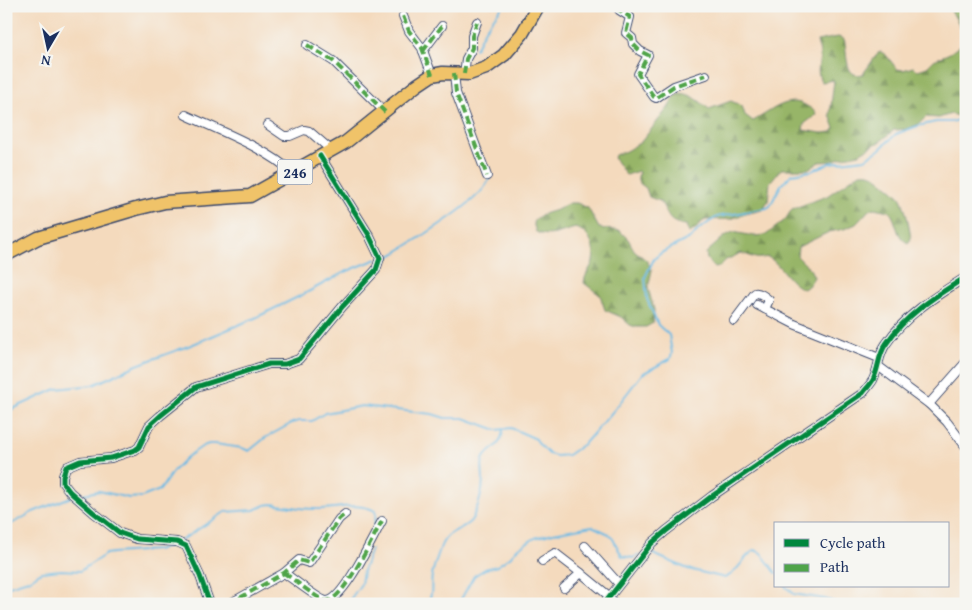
<svg xmlns="http://www.w3.org/2000/svg" width="972" height="610" viewBox="0 0 972 610" font-family="'Gentium Book Plus',serif">
<style>
.forest{fill:url(#forest-firs);stroke:#597262}
.lines{fill:none;stroke-linecap:round;stroke-linejoin:round}
.stream{stroke:#69bae4;stroke-width:2}
.street-casing{stroke:#3c496c;stroke-width:10}
.primary-casing{stroke:#3c496c;stroke-width:15}
.street{stroke:#fff;stroke-width:8}
.primary{stroke:#f0c369;stroke-width:12}
.quiet{stroke:#4fa44a;stroke-width:4;stroke-dasharray:8 4;stroke-linecap:butt}
.cycleway-casing{stroke:#f6f6f2;stroke-width:8}
.cycleway{stroke:#00873e;stroke-width:5}
.labels{text-anchor:middle;dominant-baseline:central;stroke-width:5;stroke-linejoin:round;paint-order:stroke}
.shield{fill:#f6f6f2;stroke:#5d6b8a;stroke-width:1}
.shield-label{font-size:15px;font-weight:bold;fill:#1b2f5e}
</style>
<defs>
<pattern id="forest-firs" width="22" height="20" patternUnits="userSpaceOnUse" patternTransform="scale(1.25)"><rect width="22" height="20" fill="#97b567"/><path d="M5 1l3.5 6h-7zM16 11l3.5 6h-7z" fill="#7a9458"/></pattern>
</defs>
<rect width="100%" height="100%" fill="#f6f6f2"/>
<filter id="ink" filterUnits="userSpaceOnUse"><feTurbulence type="fractalNoise" baseFrequency=".02" numOctaves="2"/><feDisplacementMap in="SourceGraphic" scale="10" xChannelSelector="R" yChannelSelector="G"/><feConvolveMatrix kernelMatrix="1 2 1 2 8 2 1 2 1" color-interpolation-filters="sRGB"/></filter>
<filter id="wash" filterUnits="userSpaceOnUse"><feTurbulence type="fractalNoise" baseFrequency=".0096" numOctaves="4" result="noise"/><feDisplacementMap in="SourceGraphic" scale="20" xChannelSelector="R" yChannelSelector="G"/><feGaussianBlur stdDeviation="1.12" result="paint"/><feColorMatrix in="noise" values="0 0 0 0 0 0 0 0 0 0 0 0 0 0 0 0 0 1.4 0 .05"/><feComposite in="paint" operator="in"/></filter>
<g filter="url(#wash)">
<rect width="100%" height="100%" fill="#f4dabd"/>
<g class="forest">
<path d="M 949,6 L 966,6 L 966,119 L 951,114 L 939,118 L 926,117 L 919,124 L 907,129 L 894,130 L 882,140 L 859,154 L 839,158 L 833,161 L 819,162 L 808,169 L 781,169 L 770,182 L 768,201 L 762,210 L 741,215 L 731,219 L 705,220 L 699,224 L 696,229 L 689,233 L 686,225 C 666,223 669,214 660,201 L 649,197 L 646,188 C 639,183 636,182 639,173 L 638,171 L 627,175 L 625,174 L 614,158 L 615,155 L 626,151 L 641,142 L 668,108 L 677,93 C 689,92 700,101 709,109 L 731,101 L 742,106 L 745,115 L 753,121 C 769,113 787,95 805,105 C 810,108 814,109 816,115 L 804,124 L 803,130 L 822,133 L 832,132 L 835,128 L 830,115 L 834,80 L 822,82 C 815,74 820,63 820,53 C 819,49 818,45 817,41 L 838,37 L 844,39 C 848,50 843,80 863,74 L 878,53 L 881,52 L 886,55 L 897,69 L 903,70 L 913,67 L 918,70 L 927,67 L 934,60 L 950,53 L 962,44 C 965,26 955,21 949,6 Z"/>
<path d="M 860,173 C 864,173 868,172 872,174 C 875,175 898,194 900,197 C 905,204 910,230 911,239 L 908,243 C 895,237 898,221 889,211 L 874,208 L 869,210 L 856,224 L 844,229 L 829,232 L 798,247 L 797,256 L 810,269 L 814,277 L 809,285 L 804,289 C 789,285 782,265 768,257 C 752,260 756,257 741,253 L 726,260 L 719,267 L 715,268 L 707,259 L 706,253 L 725,236 L 733,232 L 754,236 L 766,235 L 785,220 L 792,209 L 827,196 Z"/>
<path d="M 570,203 L 577,203 L 588,208 L 599,228 L 620,231 L 628,239 L 634,250 L 647,261 L 652,270 L 648,288 L 654,310 L 653,323 L 646,327 L 636,327 L 630,325 L 621,317 L 605,310 L 600,295 L 584,283 C 585,273 591,269 593,261 C 596,248 589,232 576,228 C 561,231 552,239 536,232 L 533,222 C 540,213 549,213 559,209 C 563,207 566,204 570,203 Z"/>
</g>
<g class="lines">
<g class="stream">
<path d="M 475,49 L 485,29 L 503,6"/>
<path d="M 381,259 L 385,259 C 405,247 487,199 489,178"/>
<path d="M 6,412 L 56,389 L 93,385 L 137,365 L 191,345 L 255,318 L 306,293 L 345,272 L 377,259"/>
<path d="M 78,495 L 99,491 L 129,498 L 142,497 L 160,490 L 173,471 L 187,457 L 203,446 L 209,444 L 215,444 L 242,448 L 249,451 L 265,438 L 292,423 L 299,421 L 312,421 L 325,413 L 362,406 L 432,414 L 445,418 L 464,418 L 497,430 L 511,428 L 536,439 L 539,444 L 549,454 L 556,456 L 568,455 L 585,443 L 615,409 L 642,374 L 670,359 L 672,353 L 669,335 L 658,325 L 647,299 L 645,277 L 654,259 L 661,253 L 692,237 L 699,229 L 717,217 L 767,208 L 770,206 L 781,185 L 792,174 L 811,171 L 830,163 L 865,159 L 879,150 L 896,134 L 918,126 L 936,122 L 952,122 L 966,117"/>
<path d="M 6,527 L 33,512 L 71,497"/>
<path d="M 180,541 L 225,512 L 254,510 L 265,505 L 272,504 C 286,506 301,509 316,509 C 335,510 357,501 375,511 L 376,514 L 373,532"/>
<path d="M 647,553 L 653,554 L 688,569 L 725,578 C 740,571 743,556 755,550 L 761,553 L 776,573"/>
<path d="M 785,586 L 794,594 L 825,599 L 839,604"/>
<path d="M 6,587 L 31,579 L 41,572 L 61,570 L 80,571 L 106,554 L 113,553 L 158,550 L 172,545"/>
<path d="M 347,604 L 361,584 L 363,571 L 371,549"/>
<path d="M 427,604 C 434,594 430,586 432,575 C 434,565 438,555 441,546 C 448,528 466,530 472,519 C 478,506 483,494 483,479 C 483,472 481,467 483,460 C 488,446 500,452 503,430"/>
<path d="M 461,604 L 460,601 L 474,576 L 485,569 L 497,566 L 510,557 L 518,548 L 535,538 L 553,533 L 592,526 L 609,534 L 613,539 L 622,556 L 633,558 L 638,555"/>
</g>
</g>
</g>
<g filter="url(#ink)">
<g class="lines">
<g class="street-casing">
<g id="street">
<path d="M 619,6 L 619,10 L 630,17 L 626,33 L 632,38 L 633,44 L 640,51 L 648,55 L 638,74 L 654,97 L 656,98 L 674,86 L 706,75"/>
<path d="M 403,16 L 409,31 L 422,48 L 432,75"/>
<path d="M 307,45 L 333,61 L 385,112"/>
<path d="M 423,51 L 442,26"/>
<path d="M 454,73 L 456,93 L 487,176"/>
<path d="M 464,74 L 466,59 L 472,48 L 472,36 L 477,22"/>
<path d="M 186,115 C 218,130 268,149 293,173"/>
<path d="M 268,125 L 284,136 L 290,136 L 304,130 L 309,131 L 331,150"/>
<path d="M 757,305 L 794,324 L 879,358"/>
<path d="M 734,321 L 755,293 C 759,292 766,297 769,300 L 765,309"/>
<path d="M 878,366 L 929,404 L 947,422 L 966,447"/>
<path d="M 929,404 L 966,362"/>
<path d="M 585,546 L 619,584"/>
<path d="M 542,561 L 555,553 L 581,573"/>
<path d="M 284,573 C 292,578 319,600 326,601 C 343,602 374,535 382,521"/>
<path d="M 564,588 L 581,573 L 609,596"/>
<path d="M 607,599 L 617,604"/>
<path d="M 210,604 L 200,576 L 186,546 L 177,542 L 137,539 L 120,533 L 93,512 L 70,492 L 63,483 L 63,476 L 66,467 L 80,461 L 111,458 L 135,450 L 139,447 L 149,426 L 160,416 L 196,387 L 269,364 L 285,364 L 299,359 L 343,306 L 376,270 L 380,258 L 369,235 L 320,156"/>
<path d="M 229,604 L 284,573 L 299,560 L 309,563 L 339,519 L 345,514"/>
<path d="M 604,604 L 652,543 L 666,531 L 712,496 L 863,393 C 866,389 870,385 873,380 C 879,368 878,355 886,344 C 906,314 936,296 966,277"/>
</g>
</g>
<g class="primary-casing">
<path id="primary" d="M 6,255 L 38,238 L 136,209 L 165,202 L 250,196 L 346,142 L 417,85 L 432,75 L 443,73 L 469,74 L 486,68 L 504,55 L 522,34 L 538,6"/>
</g>
<use href="#street" class="street"/>
<use href="#primary" class="primary"/>
<g class="quiet">
<path d="M 619,6 L 619,10 L 630,17 L 626,33 L 632,38 L 633,44 L 640,51 L 648,55 L 638,74 L 654,97 L 656,98 L 674,86 L 706,75"/>
<path d="M 403,16 L 409,31 L 422,48 L 432,75"/>
<path d="M 307,45 L 333,61 L 385,112"/>
<path d="M 423,51 L 442,26"/>
<path d="M 454,73 L 456,93 L 487,176"/>
<path d="M 464,74 L 466,59 L 472,48 L 472,36 L 477,22"/>
<path d="M 284,573 C 292,578 319,600 326,601 C 343,602 374,535 382,521"/>
<path d="M 229,604 L 284,573 L 299,560 L 309,563 L 339,519 L 345,514"/>
</g>
<g class="cycleway-casing">
<g id="cycleway">
<path d="M 210,604 L 200,576 L 186,546 L 177,542 L 137,539 L 120,533 L 93,512 L 70,492 L 63,483 L 63,476 L 66,467 L 80,461 L 111,458 L 135,450 L 139,447 L 149,426 L 160,416 L 196,387 L 269,364 L 285,364 L 299,359 L 343,306 L 376,270 L 380,258 L 369,235 L 320,156"/>
<path d="M 604,604 L 652,543 L 666,531 L 712,496 L 863,393 C 866,389 870,385 873,380 C 879,368 878,355 886,344 C 906,314 936,296 966,277"/>
</g>
</g>
<use href="#cycleway" class="cycleway"/>
</g>
</g>
<g class="labels">
<rect class="shield" x="277.5" y="159.5" width="35" height="25" rx="4"/>
<g class="shield-label">
<text x="295" y="172">246</text>
</g>
</g>
<rect width="972" height="610" fill="none" stroke="#f6f6f2" stroke-width="25"/>
<rect x="774" y="522" width="175" height="65" fill="#f6f6f2" stroke="#9ea6b7"/>
<rect x="784" y="539" width="25" height="8" fill="#00873e" stroke="#9ea6b7"/>
<text x="820" y="548" font-size="15" fill="#1b2f5e">Cycle path</text>
<rect x="784" y="564" width="25" height="8" fill="#4fa44a" stroke="#9ea6b7"/>
<text x="820" y="572" font-size="15" fill="#1b2f5e">Path</text>
<g transform="translate(48 48) rotate(189)" stroke="#f6f6f2" stroke-width="4" paint-order="stroke">
<path d="M0-4L9 19L0 12L-9 19Z" fill="#1b2f5e"/>
<text y="-8" font-size="14" font-weight="bold" text-anchor="middle" fill="#1b2f5e">N</text>
</g>
</svg>
